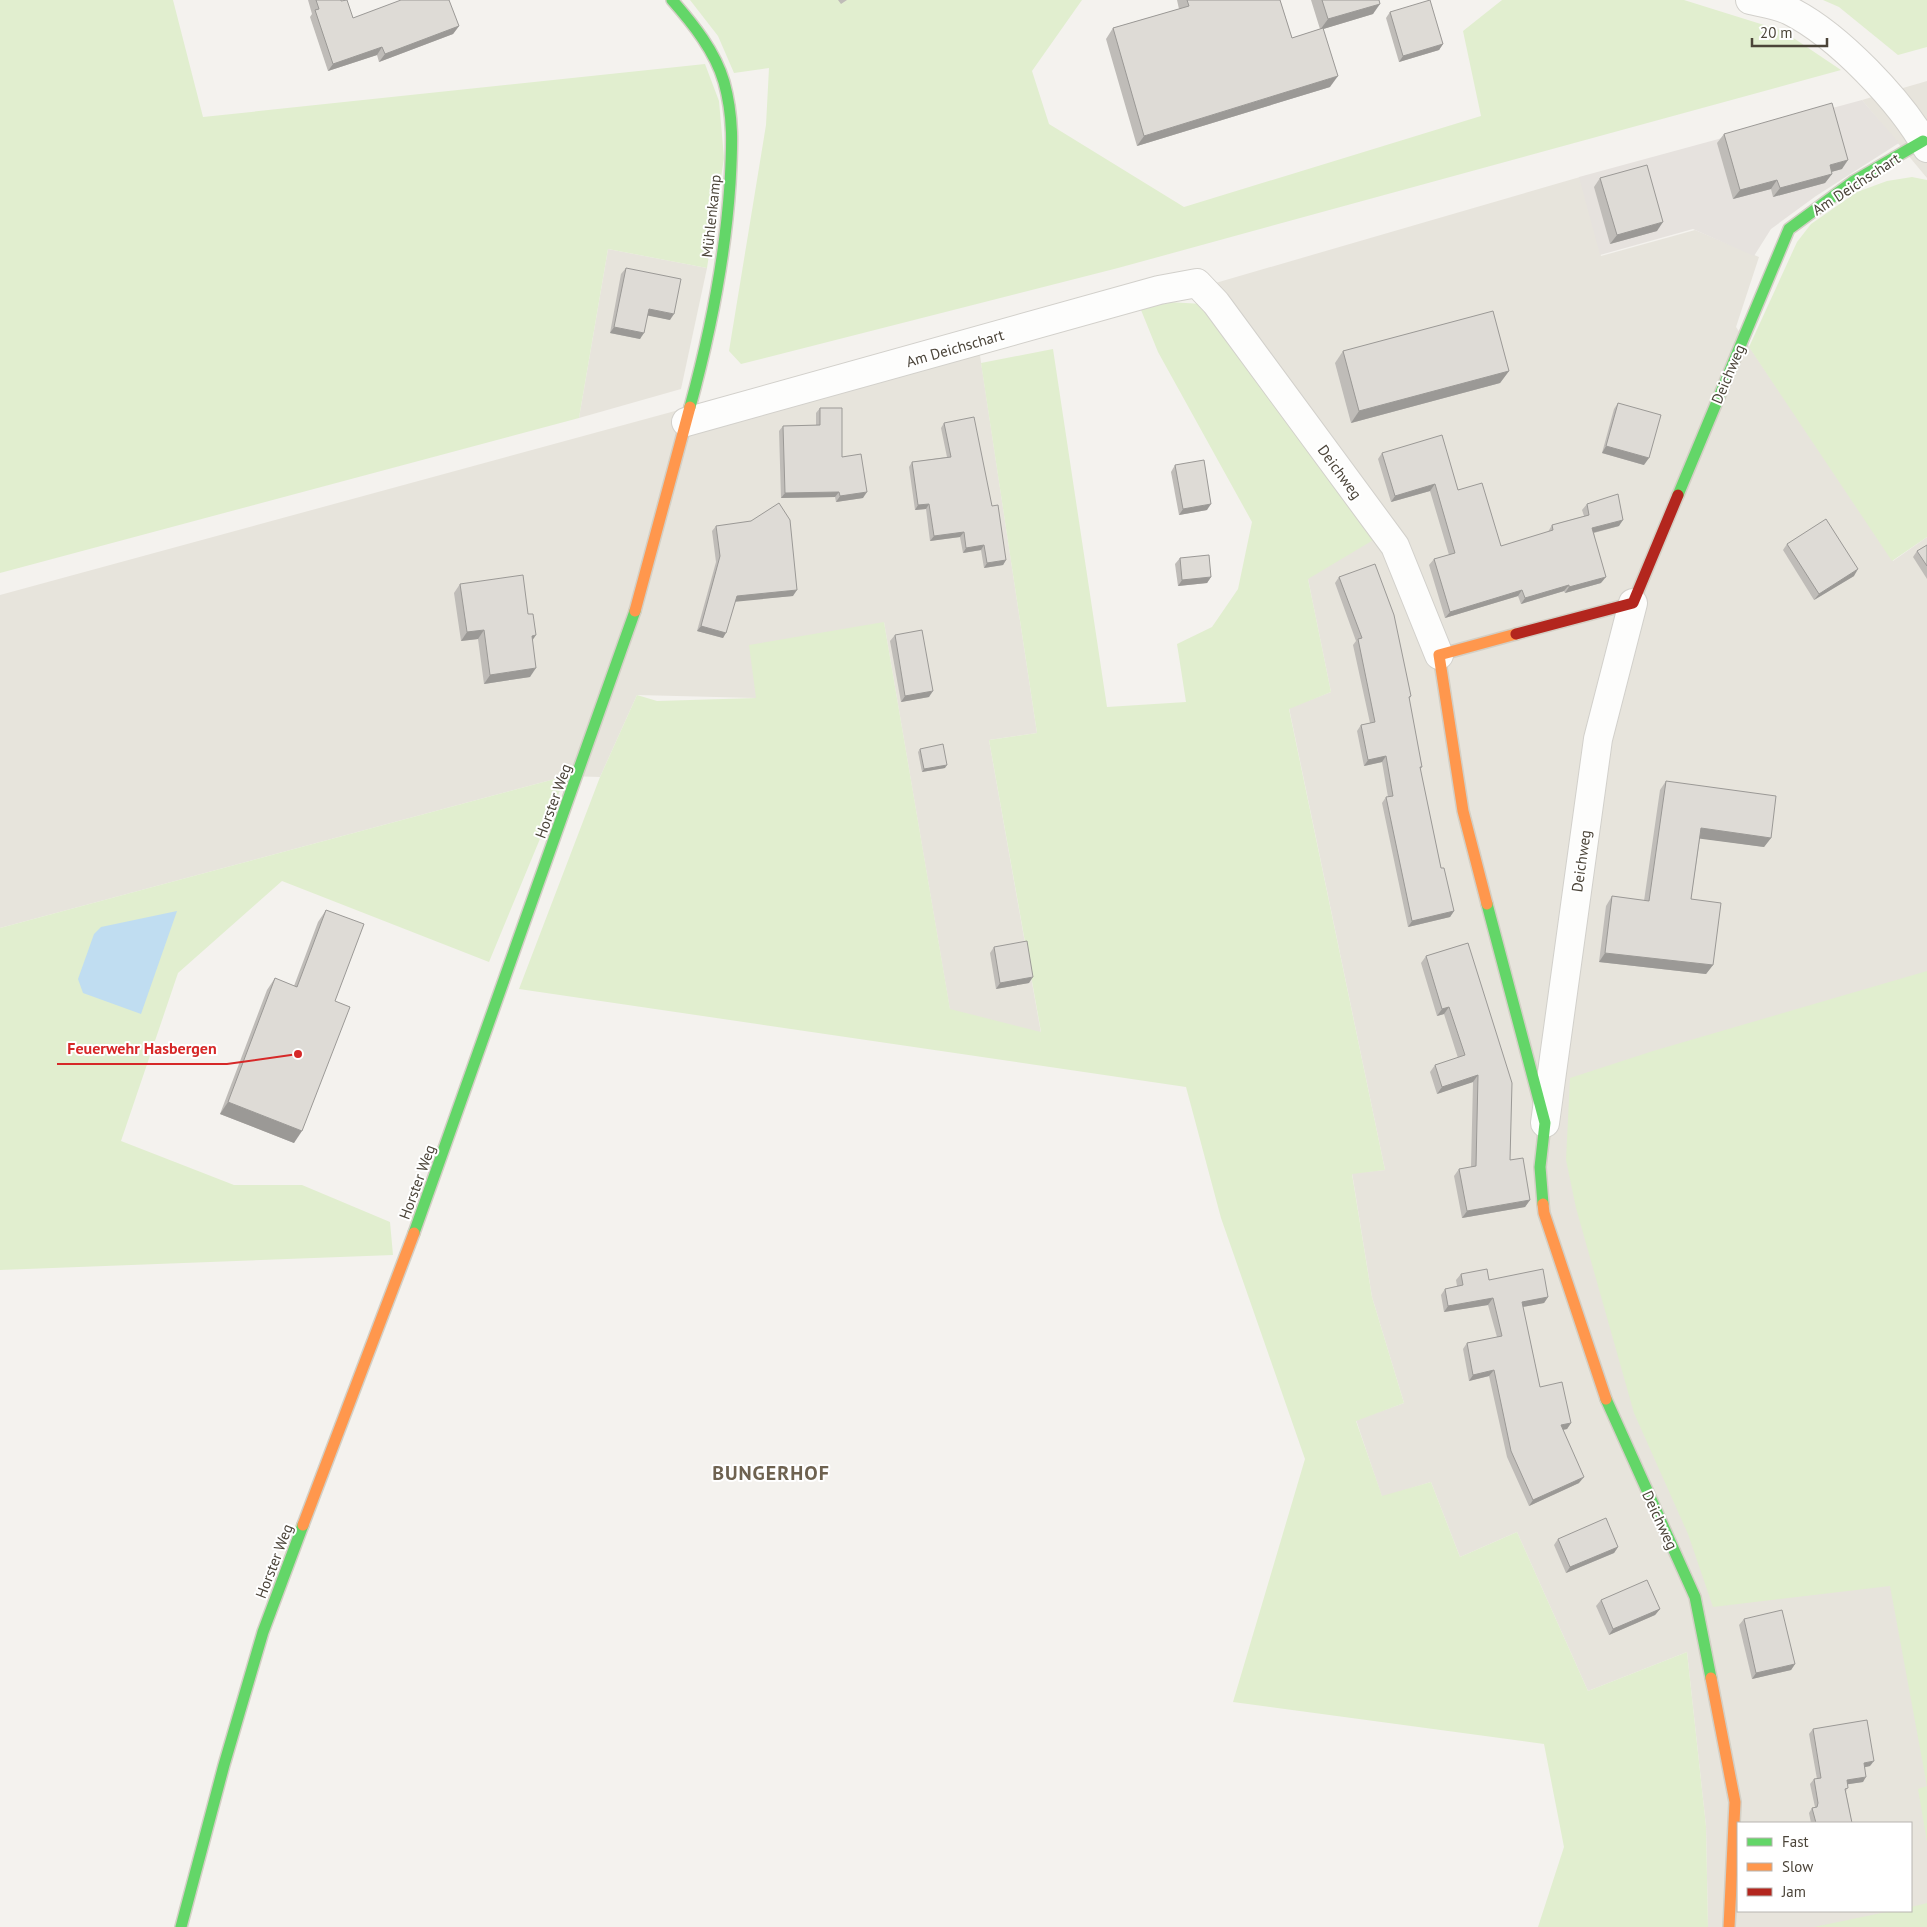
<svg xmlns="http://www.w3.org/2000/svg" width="1927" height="1927" viewBox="0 0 1927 1927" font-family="'PT Sans',sans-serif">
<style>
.residential{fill:#e7e4dc;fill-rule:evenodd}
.industrial{fill:#e6e2de}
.green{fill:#e1eecf}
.water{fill:#c0ddf1}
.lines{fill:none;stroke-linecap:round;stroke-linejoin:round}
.street-casing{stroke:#d2d0cb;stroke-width:30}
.fast-casing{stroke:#d3cfc5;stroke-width:14}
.slow-casing{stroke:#d3cfc5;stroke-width:14}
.jam-casing{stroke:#d3cfc5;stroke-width:14}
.street{stroke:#fdfdfc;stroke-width:28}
.fast{stroke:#63d668;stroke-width:11}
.slow{stroke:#ff974d;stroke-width:11}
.jam{stroke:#b3261e;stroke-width:11}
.wall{fill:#bfbcb8}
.shaded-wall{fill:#9b9996}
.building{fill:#dedbd6;stroke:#9b9996}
.labels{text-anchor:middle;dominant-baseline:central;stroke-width:4;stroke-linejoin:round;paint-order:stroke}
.street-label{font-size:15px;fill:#4b4439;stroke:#fff}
.district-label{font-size:20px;font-weight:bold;letter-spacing:1px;fill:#6e6250;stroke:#fff}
.leader{fill:none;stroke:#d62828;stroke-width:2}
.callout-dot{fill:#d62828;stroke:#fff;stroke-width:2}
.callout-label{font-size:16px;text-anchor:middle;font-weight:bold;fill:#d62828;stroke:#fff;stroke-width:4;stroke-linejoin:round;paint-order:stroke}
</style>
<rect width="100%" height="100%" fill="#f4f2ee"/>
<g class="residential">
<path d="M 1927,81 L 1927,178 L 1862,100 Z"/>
<path d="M 1580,177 L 1601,256 L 1695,230 L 1759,257 L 1736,327 L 1893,561 L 1927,537 L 1927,1927 L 1708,1927 L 1706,1826 L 1687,1652 L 1588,1691 L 1517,1532 L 1460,1557 L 1431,1482 L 1382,1497 L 1356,1420 L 1404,1403 L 1372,1297 L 1352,1173 L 1385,1170 L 1289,708 L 1331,692 L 1308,579 L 1195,289 ZM 1738,1823 L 1911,1823 L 1911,1911 L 1738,1911 Z"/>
<path d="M 608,249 L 707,268 L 681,389 L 579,418 Z"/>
<path d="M 976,329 L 1037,733 L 989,740 L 1041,1033 L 950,1010 L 884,622 L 756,698 L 637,695 L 600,777 L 566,776 L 0,928 L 0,595 Z"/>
</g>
<path class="industrial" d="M 1862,100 L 1899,143 L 1816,196 L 1771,229 L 1754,256 L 1693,229 L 1600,255 L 1579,177 Z"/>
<g class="green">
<path d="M 0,0 L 173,0 L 203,117 L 705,64 L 719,101 L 724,158 L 707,268 L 608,249 L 579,418 L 0,573 Z"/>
<path d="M 690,0 L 1082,0 L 1032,71 L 1049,124 L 1184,207 L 1481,116 L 1463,31 L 1502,0 L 1684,0 L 1783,31 L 1841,70 L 1118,268 L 741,364 L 729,351 L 766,125 L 769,68 L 734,73 L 718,36 Z"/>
<path d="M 1823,0 L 1927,0 L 1927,47 L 1898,55 L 1839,7 Z"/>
<path d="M 1912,177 L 1927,180 L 1927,537 L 1892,561 L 1749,347 L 1797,242 L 1811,224 L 1857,192 L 1887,181 Z"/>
<path d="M 1168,302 L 1203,304 L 1375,539 L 1308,579 L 1331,692 L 1289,709 L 1385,1170 L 1352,1174 L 1372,1297 L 1404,1403 L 1356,1421 L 1382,1496 L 1431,1482 L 1460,1557 L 1517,1532 L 1588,1691 L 1687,1652 L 1706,1826 L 1708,1927 L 1538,1927 L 1564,1847 L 1544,1744 L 1233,1702 L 1305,1459 L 1221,1218 L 1186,1087 L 519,989 L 600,777 L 637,695 L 657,701 L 756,698 L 749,645 L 884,622 L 950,1009 L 1041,1032 L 989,740 L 1037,733 L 981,363 L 1053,349 L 1107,707 L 1186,702 L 1177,644 L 1212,627 L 1238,589 L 1252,522 L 1158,352 L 1141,310 Z"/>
<path d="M 566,776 L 489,962 L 282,881 L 178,973 L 121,1141 L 234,1185 L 302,1185 L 390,1222 L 393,1255 L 0,1270 L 0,928 Z"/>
<path d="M 1927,971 L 1927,1842 L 1918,1789 L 1927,1786 L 1890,1586 L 1713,1607 L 1688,1534 L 1634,1413 L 1576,1208 L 1566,1160 L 1570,1078 L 1653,1051 Z"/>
<path d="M 1927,1903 L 1927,1927 L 1814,1927 L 1891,1911 L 1911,1911 L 1911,1907 Z"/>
</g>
<path class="water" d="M 177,911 L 141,1014 L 83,993 L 78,979 L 94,934 L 101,927 Z"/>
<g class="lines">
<g class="street-casing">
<g id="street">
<path d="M 1750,0 C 1762,3 1778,5 1790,11 C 1838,35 1901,101 1927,148"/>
<path d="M 686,422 L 1159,290 L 1197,283 L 1216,303 L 1395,546 L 1439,655"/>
<path d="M 1545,1123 L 1598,739 L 1633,603"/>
</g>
</g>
<g class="fast-casing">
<g id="fast">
<path d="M 672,0 C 693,24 715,51 724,82 C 734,118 732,148 730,184 C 725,259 710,334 690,407"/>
<path d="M 1678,495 L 1789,229 L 1854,181 L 1923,141"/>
<path d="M 1487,904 L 1545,1123 L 1540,1167 L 1543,1204"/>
<path d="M 414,1233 L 635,611"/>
<path d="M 1606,1399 L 1695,1597 L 1711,1678"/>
<path d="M 181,1927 L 224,1765 L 263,1632 L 303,1525"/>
</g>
</g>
<g class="slow-casing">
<g id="slow">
<path d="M 635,611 L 690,407"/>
<path d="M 1487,904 L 1463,811 L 1439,655 L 1516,634"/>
<path d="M 1543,1204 L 1544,1213 L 1606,1399"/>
<path d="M 303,1525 L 414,1233"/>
<path d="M 1711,1678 L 1735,1802 L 1729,1927"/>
</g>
</g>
<g class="jam-casing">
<path id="jam" d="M 1516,634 L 1633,603 L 1678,495"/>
</g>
<use href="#street" class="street"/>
<use href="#fast" class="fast"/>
<use href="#slow" class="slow"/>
<use href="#jam" class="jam"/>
</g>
<g class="wall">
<path d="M 308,0 L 341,0 L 353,18 L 459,26 L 453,34 L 379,62 L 377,55 L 328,71 L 310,17 L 312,14 Z"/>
<path d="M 838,0 L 847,0 L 841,4 Z"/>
<path d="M 1177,0 L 1280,0 L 1292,38 L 1320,29 L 1311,0 L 1379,0 L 1373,14 L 1323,29 L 1330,87 L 1137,146 L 1106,39 L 1113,28 L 1179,9 Z"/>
<path d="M 1390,12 L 1443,44 L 1439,50 L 1399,62 L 1386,18 Z"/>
<path d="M 1724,134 L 1842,169 L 1831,172 L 1832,174 L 1825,183 L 1773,197 L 1771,189 L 1733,199 L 1717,143 Z"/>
<path d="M 1600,178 L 1657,231 L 1610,244 L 1594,187 Z"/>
<path d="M 626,268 L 670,320 L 648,315 L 640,339 L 610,333 L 621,274 Z"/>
<path d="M 1343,351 L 1509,371 L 1500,383 L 1351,423 L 1335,363 Z"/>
<path d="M 1618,403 L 1644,465 L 1602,453 L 1614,409 Z"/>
<path d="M 820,408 L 842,457 L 863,498 L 836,502 L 835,497 L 781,498 L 779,431 L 783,426 L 816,425 L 816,413 Z"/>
<path d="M 944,423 L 992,506 L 1006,560 L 1003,565 L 984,568 L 981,550 L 963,553 L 960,537 L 930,541 L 926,509 L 915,510 L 909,467 L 912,462 L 947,457 L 941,428 Z"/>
<path d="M 1382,453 L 1458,490 L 1501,546 L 1548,532 L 1552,525 L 1584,516 L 1582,510 L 1587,504 L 1619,526 L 1594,533 L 1601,583 L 1565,593 L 1564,591 L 1521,604 L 1518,596 L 1445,618 L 1429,565 L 1434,559 L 1449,555 L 1430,491 L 1391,502 L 1378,459 Z"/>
<path d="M 1175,465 L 1207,510 L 1179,515 L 1171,472 Z"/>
<path d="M 716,526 L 793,596 L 735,601 L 723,638 L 697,631 L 716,562 L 712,531 Z"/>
<path d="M 1787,544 L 1854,576 L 1814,600 L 1783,550 Z"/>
<path d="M 1927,545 L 1927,579 L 1913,557 L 1917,551 Z"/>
<path d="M 1180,558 L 1211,577 L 1207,583 L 1178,586 L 1175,564 Z"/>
<path d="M 1339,577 L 1411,696 L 1409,700 L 1422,767 L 1420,769 L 1441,868 L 1454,911 L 1450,917 L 1408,927 L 1382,803 L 1386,797 L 1388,797 L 1382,762 L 1364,766 L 1357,731 L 1361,725 L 1370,723 L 1353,645 L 1356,641 L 1335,583 Z"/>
<path d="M 460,584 L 528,614 L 532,641 L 530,677 L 484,684 L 478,639 L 461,641 L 454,593 Z"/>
<path d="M 895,635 L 929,697 L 901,702 L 890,641 Z"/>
<path d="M 920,749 L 945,768 L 922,772 L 918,752 Z"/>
<path d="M 1666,781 L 1771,838 L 1764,847 L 1700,838 L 1691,899 L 1713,965 L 1706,974 L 1599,962 L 1606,906 L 1612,896 L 1644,901 L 1660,790 Z"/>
<path d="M 326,910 L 335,1001 L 294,1143 L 220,1114 L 267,990 L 275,978 L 294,986 L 318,922 Z"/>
<path d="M 1468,943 L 1510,1160 L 1530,1200 L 1525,1207 L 1462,1218 L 1454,1176 L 1459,1169 L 1471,1167 L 1473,1082 L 1437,1094 L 1430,1072 L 1435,1065 L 1458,1058 L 1444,1014 L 1437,1016 L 1421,963 L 1426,956 Z"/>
<path d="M 994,947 L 1029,983 L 996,989 L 990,953 Z"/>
<path d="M 1461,1274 L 1489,1280 L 1548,1297 L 1544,1303 L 1523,1307 L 1540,1387 L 1571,1423 L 1567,1429 L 1563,1430 L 1579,1483 L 1529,1506 L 1507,1457 L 1489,1376 L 1469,1381 L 1463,1349 L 1467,1343 L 1497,1337 L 1488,1305 L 1444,1312 L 1441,1295 L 1445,1289 L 1457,1286 L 1456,1280 Z"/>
<path d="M 1558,1539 L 1618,1547 L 1614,1553 L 1566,1573 L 1554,1545 Z"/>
<path d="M 1601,1600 L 1660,1609 L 1655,1615 L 1609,1635 L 1596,1606 Z"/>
<path d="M 1744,1619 L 1795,1664 L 1791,1670 L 1752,1679 L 1739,1625 Z"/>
<path d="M 1813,1729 L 1870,1766 L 1865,1767 L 1863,1782 L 1848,1784 L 1846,1792 L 1852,1823 L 1811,1823 L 1809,1813 L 1812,1808 L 1815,1807 L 1810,1784 L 1814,1779 L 1817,1779 L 1809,1734 Z"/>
</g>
<g class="shaded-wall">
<path d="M 1380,4 L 1373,14 L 1320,30 L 1328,19 Z"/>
<path d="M 459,26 L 453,34 L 379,62 L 385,54 Z"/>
<path d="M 1443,44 L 1439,50 L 1399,62 L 1403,56 Z"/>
<path d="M 382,47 L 377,55 L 328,71 L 333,64 Z"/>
<path d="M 1338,76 L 1330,87 L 1137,146 L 1144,136 Z"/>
<path d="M 1848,160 L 1842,169 L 1824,174 L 1830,165 Z"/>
<path d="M 1832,174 L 1825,183 L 1773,197 L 1780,188 Z"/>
<path d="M 1777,180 L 1771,189 L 1733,199 L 1740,190 Z"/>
<path d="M 1663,222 L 1657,231 L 1610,244 L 1617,235 Z"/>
<path d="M 649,309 L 674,314 L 670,320 L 645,315 Z"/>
<path d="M 614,327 L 644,333 L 640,339 L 610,333 Z"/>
<path d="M 1509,371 L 1500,383 L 1351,423 L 1359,411 Z"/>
<path d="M 1606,446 L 1649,458 L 1644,465 L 1602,453 Z"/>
<path d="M 1435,484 L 1430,491 L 1391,502 L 1395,496 Z"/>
<path d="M 839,492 L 835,497 L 781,498 L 785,493 Z"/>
<path d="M 867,492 L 863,498 L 836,502 L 840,496 Z"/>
<path d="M 929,504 L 926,509 L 915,510 L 918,505 Z"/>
<path d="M 1211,504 L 1207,510 L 1179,515 L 1183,509 Z"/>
<path d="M 1623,520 L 1619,526 L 1588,534 L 1592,528 Z"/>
<path d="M 964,532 L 960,537 L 930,541 L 934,536 Z"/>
<path d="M 984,545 L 981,550 L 963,553 L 966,548 Z"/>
<path d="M 1006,560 L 1003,565 L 984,568 L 987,563 Z"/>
<path d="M 1858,569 L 1854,576 L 1814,600 L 1819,594 Z"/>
<path d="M 1211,577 L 1207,583 L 1178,586 L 1182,580 Z"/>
<path d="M 1606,577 L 1601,583 L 1565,593 L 1569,587 Z"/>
<path d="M 1569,585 L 1564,591 L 1521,604 L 1525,598 Z"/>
<path d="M 797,590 L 793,596 L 733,602 L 737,596 Z"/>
<path d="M 1522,590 L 1518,596 L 1445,618 L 1450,612 Z"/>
<path d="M 701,626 L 726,633 L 723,638 L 697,631 Z"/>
<path d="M 484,630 L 478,639 L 461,641 L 467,632 Z"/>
<path d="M 536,635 L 530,644 L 532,636 Z"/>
<path d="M 536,668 L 530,677 L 484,684 L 490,675 Z"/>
<path d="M 933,691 L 929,697 L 901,702 L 905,696 Z"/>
<path d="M 1386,756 L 1382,762 L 1364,766 L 1368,760 Z"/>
<path d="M 947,765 L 945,768 L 922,772 L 924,769 Z"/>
<path d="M 1701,828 L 1771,838 L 1764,847 L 1695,838 Z"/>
<path d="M 1454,911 L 1450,917 L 1408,927 L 1412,921 Z"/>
<path d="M 1605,953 L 1713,965 L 1706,974 L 1599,962 Z"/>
<path d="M 1033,977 L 1029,983 L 996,989 L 1000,983 Z"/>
<path d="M 1449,1007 L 1444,1014 L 1437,1016 L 1442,1009 Z"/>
<path d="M 1478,1075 L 1473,1082 L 1437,1094 L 1442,1087 Z"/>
<path d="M 228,1102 L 302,1131 L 294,1143 L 220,1114 Z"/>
<path d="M 1530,1200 L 1525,1207 L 1462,1218 L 1467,1211 Z"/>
<path d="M 1548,1297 L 1544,1303 L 1517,1308 L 1522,1302 Z"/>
<path d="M 1493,1298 L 1488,1305 L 1444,1312 L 1448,1306 Z"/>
<path d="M 1494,1370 L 1489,1376 L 1469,1381 L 1473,1375 Z"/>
<path d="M 1571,1423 L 1567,1429 L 1557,1431 L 1561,1425 Z"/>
<path d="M 1584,1477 L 1579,1483 L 1529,1506 L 1533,1500 Z"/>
<path d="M 1618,1547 L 1614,1553 L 1566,1573 L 1570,1567 Z"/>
<path d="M 1660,1609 L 1655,1615 L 1609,1635 L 1613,1629 Z"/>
<path d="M 1795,1664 L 1791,1670 L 1752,1679 L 1756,1673 Z"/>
<path d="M 1874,1761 L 1870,1766 L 1861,1768 L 1864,1763 Z"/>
<path d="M 1866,1777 L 1863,1782 L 1843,1785 L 1847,1780 Z"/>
</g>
<g class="building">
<path d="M 316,0 L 341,0 L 341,1 L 347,0 L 353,18 L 401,0 L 449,0 L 459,26 L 385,54 L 382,47 L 333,64 L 315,10 L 319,9 Z"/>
<path d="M 1187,0 L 1280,0 L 1292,38 L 1323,28 L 1338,76 L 1144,136 L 1113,28 L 1189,6 Z"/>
<path d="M 1322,0 L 1379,0 L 1380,4 L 1328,19 Z"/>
<path d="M 1430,0 L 1443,44 L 1403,56 L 1390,12 Z"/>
<path d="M 1832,103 L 1848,160 L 1830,165 L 1832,174 L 1780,188 L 1777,180 L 1740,190 L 1724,134 Z"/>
<path d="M 1647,165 L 1663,222 L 1617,235 L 1600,178 Z"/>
<path d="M 626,268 L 681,279 L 674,314 L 649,309 L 644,333 L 614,327 Z"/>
<path d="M 1493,311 L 1509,371 L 1359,411 L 1343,351 Z"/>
<path d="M 1618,403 L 1661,415 L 1649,458 L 1606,446 Z"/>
<path d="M 820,408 L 842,408 L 842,457 L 861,454 L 867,492 L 840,496 L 839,492 L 785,493 L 783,426 L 820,425 Z"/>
<path d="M 974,417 L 992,506 L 998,505 L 1006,560 L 987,563 L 984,545 L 966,548 L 964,532 L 934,536 L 929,504 L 918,505 L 912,462 L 951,457 L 944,423 Z"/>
<path d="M 1442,435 L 1458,490 L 1482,483 L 1501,546 L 1553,530 L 1552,525 L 1589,515 L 1587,504 L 1618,494 L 1623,520 L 1592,528 L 1606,577 L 1569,587 L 1569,585 L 1525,598 L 1522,590 L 1450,612 L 1434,559 L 1455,553 L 1435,484 L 1395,496 L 1382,453 Z"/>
<path d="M 1204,460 L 1211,504 L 1183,509 L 1175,465 Z"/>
<path d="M 779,503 L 790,520 L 797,590 L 737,596 L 726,633 L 701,626 L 720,556 L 716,526 L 751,521 Z"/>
<path d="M 1826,519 L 1858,569 L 1819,594 L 1787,544 Z"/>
<path d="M 1927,545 L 1927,566 L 1917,551 Z"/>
<path d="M 1209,555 L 1211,577 L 1182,580 L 1180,558 Z"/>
<path d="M 1375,564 L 1394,615 L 1411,696 L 1409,697 L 1422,767 L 1420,767 L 1441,868 L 1444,868 L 1454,911 L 1412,921 L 1386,797 L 1393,796 L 1386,756 L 1368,760 L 1361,725 L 1375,722 L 1358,639 L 1362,638 L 1339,577 Z"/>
<path d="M 523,575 L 528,614 L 533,614 L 536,635 L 532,636 L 536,668 L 490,675 L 484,630 L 467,632 L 460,584 Z"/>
<path d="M 922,630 L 933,691 L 905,696 L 895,635 Z"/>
<path d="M 943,744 L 947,765 L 924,769 L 920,749 Z"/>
<path d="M 1666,781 L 1776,796 L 1771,838 L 1701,828 L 1691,899 L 1721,903 L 1713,965 L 1605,953 L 1612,896 L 1649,901 Z"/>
<path d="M 326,910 L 364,924 L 335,1001 L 350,1007 L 302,1131 L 228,1102 L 275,978 L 297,987 Z"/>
<path d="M 1027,941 L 1033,977 L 1000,983 L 994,947 Z"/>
<path d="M 1468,943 L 1512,1083 L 1510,1160 L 1523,1158 L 1530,1200 L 1467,1211 L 1459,1169 L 1476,1166 L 1478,1075 L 1442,1087 L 1435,1065 L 1465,1055 L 1449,1007 L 1442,1009 L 1426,956 Z"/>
<path d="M 1487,1269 L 1489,1280 L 1543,1269 L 1548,1297 L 1522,1302 L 1540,1387 L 1562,1382 L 1571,1423 L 1561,1425 L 1584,1477 L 1533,1500 L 1511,1451 L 1494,1370 L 1473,1375 L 1467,1343 L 1502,1336 L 1493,1298 L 1448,1306 L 1445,1289 L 1463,1285 L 1461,1274 Z"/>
<path d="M 1606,1518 L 1618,1547 L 1570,1567 L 1558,1539 Z"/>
<path d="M 1647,1580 L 1660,1609 L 1613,1629 L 1601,1600 Z"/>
<path d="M 1782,1610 L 1795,1664 L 1756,1673 L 1744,1619 Z"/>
<path d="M 1867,1720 L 1874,1761 L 1864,1763 L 1866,1777 L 1847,1780 L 1848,1788 L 1845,1789 L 1852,1823 L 1816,1823 L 1812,1808 L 1817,1807 L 1818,1803 L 1814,1779 L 1821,1778 L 1813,1729 Z"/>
</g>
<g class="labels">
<g class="street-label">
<text transform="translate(1856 184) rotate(-33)">Am Deichschart</text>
<text transform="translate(711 216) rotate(-84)">Mühlenkamp</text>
<text transform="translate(955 348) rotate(-16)">Am Deichschart</text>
<text transform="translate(1728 374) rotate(-67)">Deichweg</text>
<text transform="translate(1340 472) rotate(54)">Deichweg</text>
<text transform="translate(553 801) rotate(-70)">Horster Weg</text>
<text transform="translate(1581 861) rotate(-82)">Deichweg</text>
<text transform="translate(417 1182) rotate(-70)">Horster Weg</text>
<text transform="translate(1660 1520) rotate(65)">Deichweg</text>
<text transform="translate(274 1561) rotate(-69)">Horster Weg</text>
</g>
<g class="district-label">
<text x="771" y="1473">BUNGERHOF</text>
</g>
</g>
<path class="leader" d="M298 1054L227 1064H57"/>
<circle class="callout-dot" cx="298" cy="1054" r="5"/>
<g class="callout-label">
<text x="142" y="1054">Feuerwehr Hasbergen</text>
</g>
<rect x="1737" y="1822" width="175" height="90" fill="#ffffff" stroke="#b7b4b0"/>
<rect x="1747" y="1838" width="25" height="8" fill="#63d668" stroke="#b7b4b0"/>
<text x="1782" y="1847" font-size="15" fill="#4b4439">Fast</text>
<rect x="1747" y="1863" width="25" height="8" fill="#ff974d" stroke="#b7b4b0"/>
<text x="1782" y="1872" font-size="15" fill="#4b4439">Slow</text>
<rect x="1747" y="1888" width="25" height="8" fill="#b3261e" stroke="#b7b4b0"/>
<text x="1782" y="1897" font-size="15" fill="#4b4439">Jam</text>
<path d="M1752 38v8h75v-8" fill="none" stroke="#4b4439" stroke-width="2.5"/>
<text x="1760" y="38" font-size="15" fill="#4b4439" stroke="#ffffff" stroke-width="4" paint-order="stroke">20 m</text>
</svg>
